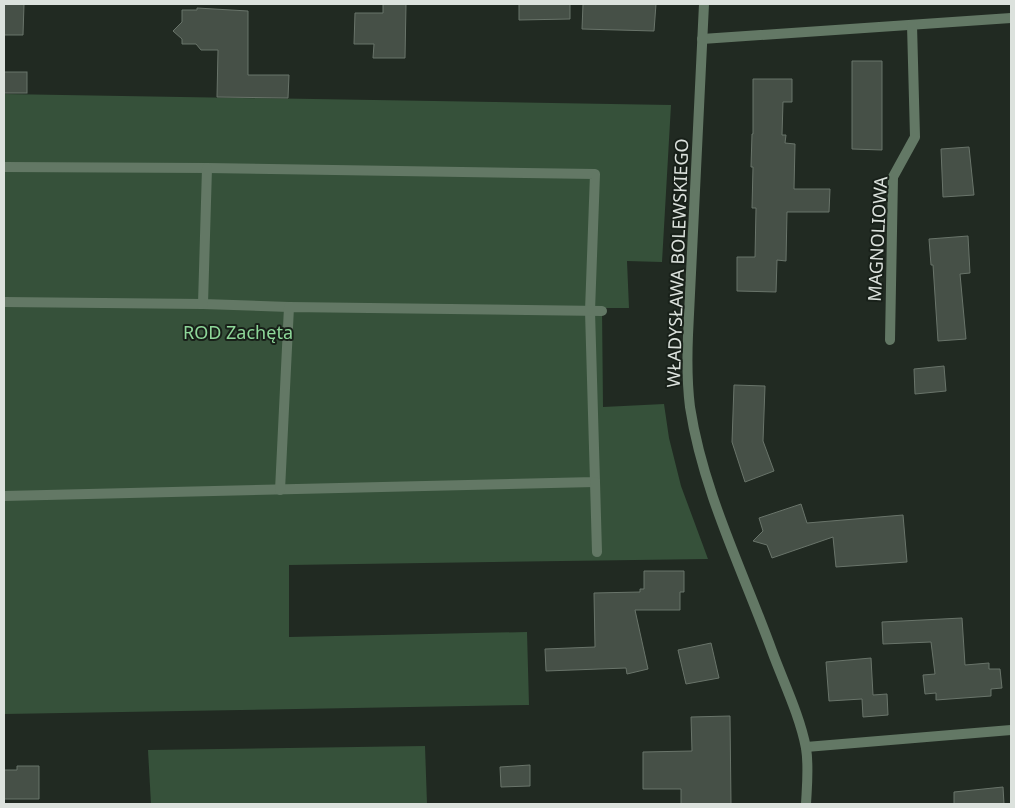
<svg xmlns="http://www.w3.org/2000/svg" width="1015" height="808" viewBox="0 0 1015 808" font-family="'Noto Sans',sans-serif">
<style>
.green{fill:#36513a}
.building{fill:#465047;stroke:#69746a}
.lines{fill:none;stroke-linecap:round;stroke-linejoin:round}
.service{stroke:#637865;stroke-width:10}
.minor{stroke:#637865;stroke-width:10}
.tertiary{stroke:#637865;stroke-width:10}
.labels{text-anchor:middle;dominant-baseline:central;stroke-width:4;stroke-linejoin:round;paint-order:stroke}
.street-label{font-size:18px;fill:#dce2dd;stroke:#182019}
.park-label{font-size:18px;fill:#8ed799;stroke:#182019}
</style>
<rect width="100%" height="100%" fill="#212a22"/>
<g class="green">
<path d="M 4,94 L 671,105 L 662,262 L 627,261 L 629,308 L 602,308 L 603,407 L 664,404 L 669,438 L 681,486 L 708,559 L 289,565 L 289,637 L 527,632 L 529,705 L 4,714 Z"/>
<path d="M 425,746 L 427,804 L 151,804 L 148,750 Z"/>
</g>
<g class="building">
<path d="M 4,4 L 24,4 L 23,35 L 4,35 Z"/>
<path d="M 383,4 L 406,4 L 405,58 L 373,58 L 374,44 L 354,44 L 355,13 L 383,13 Z"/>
<path d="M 519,4 L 570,4 L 570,19 L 519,20 Z"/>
<path d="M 583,4 L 656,4 L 654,31 L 582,29 Z"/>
<path d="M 197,8 L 248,11 L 248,75 L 289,75 L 288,98 L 217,97 L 218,50 L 201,50 L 196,44 L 182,44 L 182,39 L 173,31 L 182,22 L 182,10 L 197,10 Z"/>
<path d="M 852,61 L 882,61 L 882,150 L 852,149 Z"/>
<rect x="4" y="72" width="23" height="21"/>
<path d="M 753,79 L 792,79 L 792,102 L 783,102 L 782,135 L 786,135 L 785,143 L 795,144 L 794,189 L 830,189 L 829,212 L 787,212 L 786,261 L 777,260 L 776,292 L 737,291 L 737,257 L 755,257 L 756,208 L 752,208 L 753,167 L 751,167 L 752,134 L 753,134 Z"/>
<path d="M 969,147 L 974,195 L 943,197 L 941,149 Z"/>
<path d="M 968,236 L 970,273 L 960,274 L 966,339 L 938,341 L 933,265 L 931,265 L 929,239 Z"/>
<path d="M 944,366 L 946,391 L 915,394 L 914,369 Z"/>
<path d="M 734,385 L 765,386 L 763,441 L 774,471 L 745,482 L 732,442 Z"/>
<path d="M 801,504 L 807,523 L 903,515 L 907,562 L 836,567 L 833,537 L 772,558 L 767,545 L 753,541 L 763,531 L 759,518 Z"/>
<path d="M 644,571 L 684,571 L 684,592 L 680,592 L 680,610 L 635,610 L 648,669 L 627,674 L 626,668 L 546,671 L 545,649 L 595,647 L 594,593 L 640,592 L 640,589 L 644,589 Z"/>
<path d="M 962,618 L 965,665 L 989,663 L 989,669 L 1000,669 L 1002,688 L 991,689 L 991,696 L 936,700 L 936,693 L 925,694 L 923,675 L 935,674 L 931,642 L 883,644 L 882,622 Z"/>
<path d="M 711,643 L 719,678 L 686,684 L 678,650 Z"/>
<path d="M 871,658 L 873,695 L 887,694 L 888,715 L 863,717 L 862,699 L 829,701 L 826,662 Z"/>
<path d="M 730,716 L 731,804 L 681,804 L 681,789 L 643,789 L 643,752 L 692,751 L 691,717 Z"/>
<path d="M 530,765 L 530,786 L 501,787 L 500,767 Z"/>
<path d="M 17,766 L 39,766 L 39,799 L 4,799 L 4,770 L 17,770 Z"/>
<path d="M 1003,787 L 1004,804 L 954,804 L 954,792 Z"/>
</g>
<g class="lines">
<g class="service">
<path d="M 4,167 L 207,168 L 595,174 L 590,311 L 595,482 L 4,496"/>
<path d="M 207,168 L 203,304 L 289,307"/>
<path d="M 4,302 L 203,304"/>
<path d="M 595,482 L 597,552"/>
<path d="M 280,490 L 289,307 L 602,311"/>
</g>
<g class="minor">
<path d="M 702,39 L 1011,18"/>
<path d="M 890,340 L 893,177 L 915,137 L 912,25"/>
<path d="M 806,747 L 1011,730"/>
</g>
<path class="tertiary" d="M 704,4 L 688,335 C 687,359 687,383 690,407 C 703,492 743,571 772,651 C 783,681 800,716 806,748 C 809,766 807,785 806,804"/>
</g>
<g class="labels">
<g class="street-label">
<text transform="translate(877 239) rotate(-87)">MAGNOLIOWA</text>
<text transform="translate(677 263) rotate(-88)">WŁADYSŁAWA BOLEWSKIEGO</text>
</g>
<g class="park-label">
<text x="238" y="332">ROD Zachęta</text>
</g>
</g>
<rect width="1015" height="808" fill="none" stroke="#dce2dd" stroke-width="10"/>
</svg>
